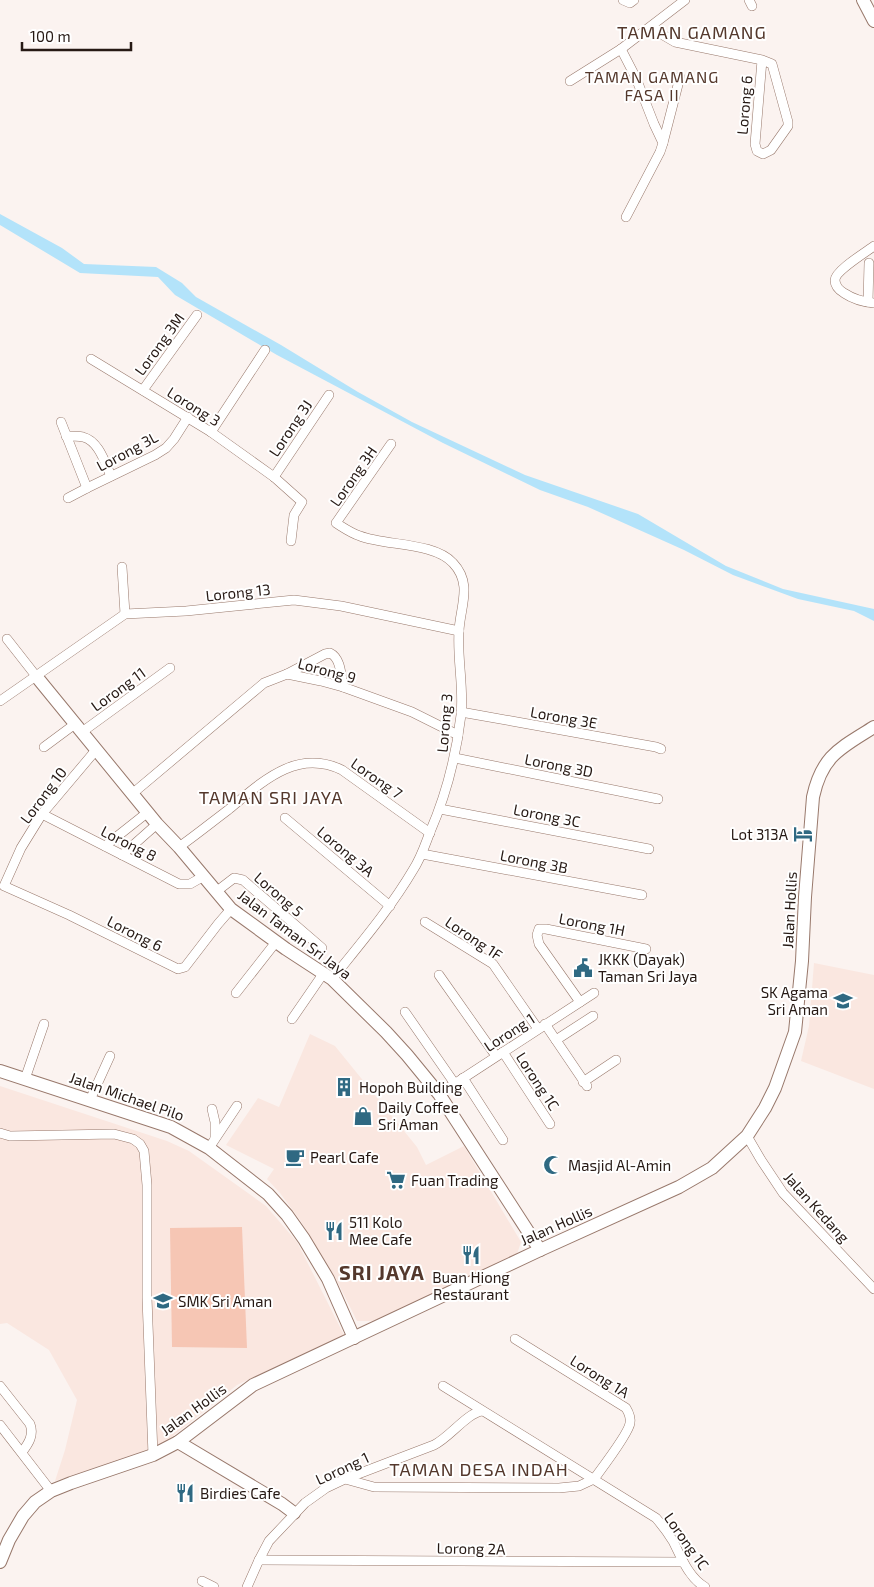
<svg xmlns="http://www.w3.org/2000/svg" width="874" height="1587" viewBox="0 0 874 1587" font-family="'Exo 2',sans-serif">
<style>
.built{fill:#fae7e0}
.green{fill:#f6c6b4}
.water{fill:#b3e3fa}
.lines{fill:none;stroke-linecap:round;stroke-linejoin:round}
.street-casing{stroke:#98786b;stroke-width:10}
.secondary-casing{stroke:#98786b;stroke-width:14}
.street{stroke:#fff;stroke-width:9}
.secondary{stroke:#fff;stroke-width:12}
.labels{text-anchor:middle;dominant-baseline:central;stroke-width:4;stroke-linejoin:round;paint-order:stroke}
.street-label{font-size:15px;fill:#261914;stroke:#fff}
.poi-label{font-size:15px;fill:#261914;stroke:#fff;text-anchor:start}
.neighbourhood-label{font-size:16px;letter-spacing:1px;fill:#54382c;stroke:#fff}
.quarter-label{font-size:18px;letter-spacing:1px;fill:#54382c;stroke:#fff}
.district-label{font-size:20px;font-weight:bold;letter-spacing:1px;fill:#54382c;stroke:#fff}
</style>
<rect width="100%" height="100%" fill="#fbf3f0"/>
<g class="built">
<path d="M 814,963 L 874,975 L 874,1089 L 801,1061 L 809,1026 Z"/>
<path d="M 310,1034 L 335,1046 L 417,1147 L 426,1165 L 464,1146 L 521,1242 L 516,1257 L 373,1321 L 357,1321 L 335,1277 L 300,1220 L 280,1193 L 267,1179 L 274,1169 L 226,1145 L 258,1098 L 279,1107 Z"/>
<path d="M 0,1086 L 167,1141 L 189,1151 L 266,1206 L 297,1242 L 344,1335 L 237,1385 L 164,1443 L 145,1452 L 55,1481 L 65,1450 L 77,1400 L 49,1350 L 7,1323 L 0,1324 Z"/>
</g>
<path class="green" d="M 242,1227 L 247,1348 L 172,1347 L 170,1228 Z"/>
<path class="water" d="M 0,214 L 62,248 L 84,264 L 156,267 L 182,283 L 196,297 L 281,345 L 358,392 L 412,422 L 525,475 L 638,514 L 726,566 L 783,589 L 874,609 L 874,621 L 854,611 L 798,599 L 733,575 L 684,550 L 588,507 L 540,490 L 443,443 L 277,355 L 175,295 L 158,277 L 80,273 L 0,225 Z"/>
<g class="lines">
<g class="street-casing">
<g id="street">
<path d="M 623,0 L 630,3 L 634,0"/>
<path d="M 749,0 L 752,6"/>
<path d="M 652,26 L 663,35 L 675,42 L 762,60 L 772,64 L 788,122 L 788,126 L 771,150 L 763,154 L 757,151 L 755,144 L 762,60"/>
<path d="M 621,49 L 636,78 L 654,124 L 663,143 L 660,152 L 626,217"/>
<path d="M 570,81 L 621,49 L 685,0"/>
<path d="M 663,143 L 680,77"/>
<path d="M 874,246 C 866,252 835,271 835,280 C 835,286 839,290 844,293 C 853,299 863,302 874,303"/>
<path d="M 868,302 L 869,263"/>
<path d="M 91,359 L 211,432 L 274,477 L 302,502 L 294,515 L 291,541"/>
<path d="M 143,390 L 197,315"/>
<path d="M 61,422 L 87,488"/>
<path d="M 211,432 L 265,350"/>
<path d="M 66,436 C 72,436 78,436 83,437 C 99,441 105,463 111,476"/>
<path d="M 274,477 L 329,395"/>
<path d="M 68,498 L 87,488 L 155,455 L 166,448 L 174,439 L 188,417"/>
<path d="M 122,567 L 125,614"/>
<path d="M 7,639 L 36,676"/>
<path d="M 287,674 L 325,654 L 330,653 C 341,658 341,676 343,687"/>
<path d="M 0,701 L 125,614 L 186,611 L 294,600 L 341,606 L 459,631"/>
<path d="M 461,712 L 656,747 L 661,749"/>
<path d="M 82,732 L 170,668"/>
<path d="M 44,747 L 75,724"/>
<path d="M 96,750 L 42,814 L 21,848 L 4,886 L 69,915 L 178,969 L 185,967 L 218,924 L 231,909"/>
<path d="M 455,758 L 658,799"/>
<path d="M 132,794 L 264,683 L 287,674 L 321,681 L 343,687 L 412,712 L 458,735"/>
<path d="M 440,809 L 649,849"/>
<path d="M 42,814 L 179,884 L 190,884 L 204,876"/>
<path d="M 285,818 L 390,906"/>
<path d="M 105,846 L 148,812"/>
<path d="M 179,847 C 196,835 212,822 228,810 C 262,782 296,748 342,770 L 430,833"/>
<path d="M 422,854 L 642,895"/>
<path d="M 122,855 L 157,824"/>
<path d="M 217,891 L 234,878 L 243,880 L 322,948"/>
<path d="M 425,922 L 493,964 L 538,1029"/>
<path d="M 439,975 L 496,1056"/>
<path d="M 332,979 C 360,944 390,909 413,870 C 421,858 425,845 430,832 C 447,793 456,757 461,715 C 464,687 457,659 459,631 C 460,607 473,584 453,563 C 434,542 386,546 360,536 C 351,533 344,528 336,523 L 391,444"/>
<path d="M 236,993 L 276,942"/>
<path d="M 580,1002 L 539,944 L 537,935 L 539,929 L 546,929 L 646,949"/>
<path d="M 405,1012 L 455,1084"/>
<path d="M 292,1019 L 323,974"/>
<path d="M 545,1024 L 587,1086"/>
<path d="M 556,1040 L 593,1016"/>
<path d="M 503,1052 L 550,1124"/>
<path d="M 463,1078 L 503,1140"/>
<path d="M 25,1079 L 44,1024"/>
<path d="M 583,1082 L 616,1060"/>
<path d="M 439,1094 L 594,993"/>
<path d="M 90,1100 L 110,1056"/>
<path d="M 212,1109 L 215,1122 L 215,1138"/>
<path d="M 0,1133 L 10,1136 L 114,1134 L 133,1139 L 140,1144 L 144,1151 L 147,1185 L 147,1298 L 153,1455"/>
<path d="M 747,1136 L 761,1160 L 783,1193 L 874,1289"/>
<path d="M 209,1148 L 237,1106"/>
<path d="M 515,1339 L 626,1408 C 629,1413 631,1417 630,1423 C 629,1433 602,1468 594,1479"/>
<path d="M 0,1386 L 30,1424 C 34,1435 29,1443 22,1452"/>
<path d="M 443,1386 L 656,1518 C 662,1525 668,1533 673,1541 C 681,1557 689,1578 705,1587"/>
<path d="M 0,1425 L 51,1491"/>
<path d="M 345,1479 L 374,1487 L 559,1488 L 579,1486 L 594,1479"/>
<path d="M 259,1560 L 683,1562"/>
<path d="M 202,1581 L 214,1587"/>
<path d="M 247,1587 L 259,1560 L 269,1541 L 305,1503 L 326,1488 L 345,1479 L 434,1445 C 450,1437 467,1413 482,1411"/>
</g>
</g>
<g class="secondary-casing">
<g id="secondary">
<path d="M 863,0 L 874,21"/>
<path d="M 36,676 L 157,824 L 179,847 L 231,909 L 286,949 L 332,979 L 386,1032 L 407,1055 L 439,1094 L 540,1250"/>
<path d="M 0,1071 L 171,1127 L 209,1148 L 268,1194 L 287,1215 L 304,1239 L 328,1279 L 354,1338"/>
<path d="M 178,1442 L 282,1504 L 294,1513"/>
<path d="M 0,1562 L 9,1540 L 23,1516 L 35,1502 L 51,1491 L 71,1483 L 153,1455 L 178,1442 L 253,1385 L 540,1250 L 679,1187 L 712,1168 L 747,1136 L 765,1108 L 775,1088 L 795,1032 L 802,961 L 805,897 L 813,797 C 822,755 841,748 874,727"/>
</g>
</g>
<use href="#street" class="street"/>
<use href="#secondary" class="secondary"/>
</g>
<defs>
<g id="hotel-bare" transform="scale(1.5)"><path d="M-6-4.5h1.5V1H6V5H4.5V3h-9V5H-6ZM-4 0a1.8 1.8 0 1 1 3.6 0ZM.5 0V-2.5h3Q6-2.5 6 0Z" fill="#2f6982" stroke="#fff" stroke-width="2.5" paint-order="stroke"/></g>
<g id="civic-bare" transform="scale(1.5)"><path d="M-.6-6.5H3V-4.5H.6V-3L4-1V1h2V6H-6V1h2V-1L-.6-3ZM-1.2 2.5V6h2.4V2.5Z" fill="#2f6982" stroke="#fff" stroke-width="2.5" paint-order="stroke"/></g>
<g id="school-bare" transform="scale(1.5)"><path d="M0-5L7-2L0 1L-7-2ZM-4 1L0 2.5L4 1V4Q0 6-4 4Z" fill="#2f6982" stroke="#fff" stroke-width="2.5" paint-order="stroke"/></g>
<g id="building-bare" transform="scale(1.5)"><path d="M-4-6H4V6H1V3H-1V6H-4ZM-2.5-4.3h1.7v1.8h-1.7ZM.8-4.3h1.7v1.8H.8ZM-2.5-1h1.7V.8h-1.7ZM.8-1h1.7V.8H.8Z" fill="#2f6982" stroke="#fff" stroke-width="2.5" paint-order="stroke"/></g>
<g id="shop-bare" transform="scale(1.5)"><path d="M-5-2.5h2.3a2.7 3.5 0 0 1 5.4 0H5L5.5 6h-11ZM-1.5-2.5h3a1.5 2.3 0 0 0-3 0Z" fill="#2f6982" stroke="#fff" stroke-width="2.5" paint-order="stroke"/></g>
<g id="cafe-bare" transform="scale(1.5)"><path d="M-5.5-4.5H6V0H3Q3 3.5 0 3.5H-2.5Q-5.5 3.5-5.5 0ZM3-3.2v2h1.7v-2ZM-6 4.5H4V6H-6Z" fill="#2f6982" stroke="#fff" stroke-width="2.5" paint-order="stroke"/></g>
<g id="mosque-bare" transform="scale(1.5)"><path d="M3.5-4.9A6 6 0 1 0 3.5 4.9A5 5 0 1 1 3.5-4.9Z" fill="#2f6982" stroke="#fff" stroke-width="2.5" paint-order="stroke"/></g>
<g id="supermarket-bare" transform="scale(1.5)"><path d="M-6-5.5h2.5l.6 2H6L4.5 2H-2.5L-4.4-4H-6ZM-1.5 3.2a1.3 1.3 0 1 0 .1 0ZM3 3.2a1.3 1.3 0 1 0 .1 0Z" fill="#2f6982" stroke="#fff" stroke-width="2.5" paint-order="stroke"/></g>
<g id="restaurant-bare" transform="scale(1.5)"><path d="M-5-6h1v4h1v-4h1v4h1v-4h1v5L-1.5 .5V6h-2V.5L-5-1ZM5-6V6H3V1.5H1.5Q1.5-4 5-6Z" fill="#2f6982" stroke="#fff" stroke-width="2.5" paint-order="stroke"/></g>
</defs>
<g fill-rule="evenodd">
<use href="#hotel-bare" x="803" y="834"/>
<use href="#civic-bare" x="583" y="968"/>
<use href="#school-bare" x="843" y="1001"/>
<use href="#building-bare" x="344" y="1087"/>
<use href="#shop-bare" x="363" y="1116"/>
<use href="#cafe-bare" x="295" y="1157"/>
<use href="#mosque-bare" x="553" y="1165"/>
<use href="#supermarket-bare" x="396" y="1180"/>
<use href="#restaurant-bare" x="334" y="1231"/>
<use href="#restaurant-bare" x="471" y="1255"/>
<use href="#school-bare" x="163" y="1301"/>
<use href="#restaurant-bare" x="185" y="1493"/>
</g>
<g class="labels">
<g class="street-label">
<text transform="translate(744 105) rotate(-85)">Lorong 6</text>
<text transform="translate(159 344) rotate(-54)">Lorong 3M</text>
<text transform="translate(194 406) rotate(32)">Lorong 3</text>
<text transform="translate(290 428) rotate(-56)">Lorong 3J</text>
<text transform="translate(127 451) rotate(-28)">Lorong 3L</text>
<text transform="translate(353 476) rotate(-55)">Lorong 3H</text>
<text transform="translate(238 592) rotate(-6)">Lorong 13</text>
<text transform="translate(327 670) rotate(15)">Lorong 9</text>
<text transform="translate(118 689) rotate(-36)">Lorong 11</text>
<text transform="translate(564 717) rotate(10)">Lorong 3E</text>
<text transform="translate(444 723) rotate(-85)">Lorong 3</text>
<text transform="translate(559 765) rotate(11)">Lorong 3D</text>
<text transform="translate(377 778) rotate(35)">Lorong 7</text>
<text transform="translate(43 795) rotate(-53)">Lorong 10</text>
<text transform="translate(547 815) rotate(11)">Lorong 3C</text>
<text transform="translate(129 843) rotate(27)">Lorong 8</text>
<text transform="translate(346 851) rotate(40)">Lorong 3A</text>
<text transform="translate(534 861) rotate(11)">Lorong 3B</text>
<text transform="translate(279 894) rotate(41)">Lorong 5</text>
<text transform="translate(789 910) rotate(-87)">Jalan Hollis</text>
<text transform="translate(592 924) rotate(11)">Lorong 1H</text>
<text transform="translate(135 933) rotate(27)">Lorong 6</text>
<text transform="translate(295 934) rotate(37)">Jalan Taman Sri Jaya</text>
<text transform="translate(474 938) rotate(34)">Lorong 1F</text>
<text transform="translate(509 1032) rotate(-33)">Lorong 1</text>
<text transform="translate(538 1081) rotate(57)">Lorong 1C</text>
<text transform="translate(127 1096) rotate(19)">Jalan Michael Pilo</text>
<text transform="translate(817 1207) rotate(48)">Jalan Kedang</text>
<text transform="translate(556 1225) rotate(-24)">Jalan Hollis</text>
<text transform="translate(600 1376) rotate(32)">Lorong 1A</text>
<text transform="translate(193 1409) rotate(-36)">Jalan Hollis</text>
<text transform="translate(342 1468) rotate(-25)">Lorong 1</text>
<text transform="translate(687 1541) rotate(55)">Lorong 1C</text>
<text transform="translate(471 1548) rotate(1)">Lorong 2A</text>
</g>
<g class="poi-label">
<text x="788" y="834" text-anchor="end">Lot 313A</text>
<text x="598" y="959">JKKK (Dayak)<tspan x="598" dy="17">Taman Sri Jaya</tspan></text>
<text x="828" y="992" text-anchor="end">SK Agama<tspan x="828" dy="17">Sri Aman</tspan></text>
<text x="359" y="1087">Hopoh Building</text>
<text x="378" y="1107">Daily Coffee<tspan x="378" dy="17">Sri Aman</tspan></text>
<text x="310" y="1157">Pearl Cafe</text>
<text x="568" y="1165">Masjid Al-Amin</text>
<text x="411" y="1180">Fuan Trading</text>
<text x="349" y="1222">511 Kolo<tspan x="349" dy="17">Mee Cafe</tspan></text>
<text x="471" y="1277" text-anchor="middle">Buan Hiong<tspan x="471" dy="17">Restaurant</tspan></text>
<text x="178" y="1301">SMK Sri Aman</text>
<text x="200" y="1493">Birdies Cafe</text>
</g>
<g class="neighbourhood-label">
<text x="652" y="76">TAMAN GAMANG<tspan x="652" dy="18">FASA II</tspan></text>
</g>
<g class="quarter-label">
<text x="692" y="32">TAMAN GAMANG</text>
<text x="271" y="797">TAMAN SRI JAYA</text>
<text x="479" y="1469">TAMAN DESA INDAH</text>
</g>
<g class="district-label">
<text x="382" y="1272">SRI JAYA</text>
</g>
</g>
<path d="M22 42v8h109v-8" fill="none" stroke="#261914" stroke-width="2.5"/>
<text x="30" y="42" font-size="15" fill="#261914" stroke="#ffffff" stroke-width="4" paint-order="stroke">100 m</text>
</svg>
